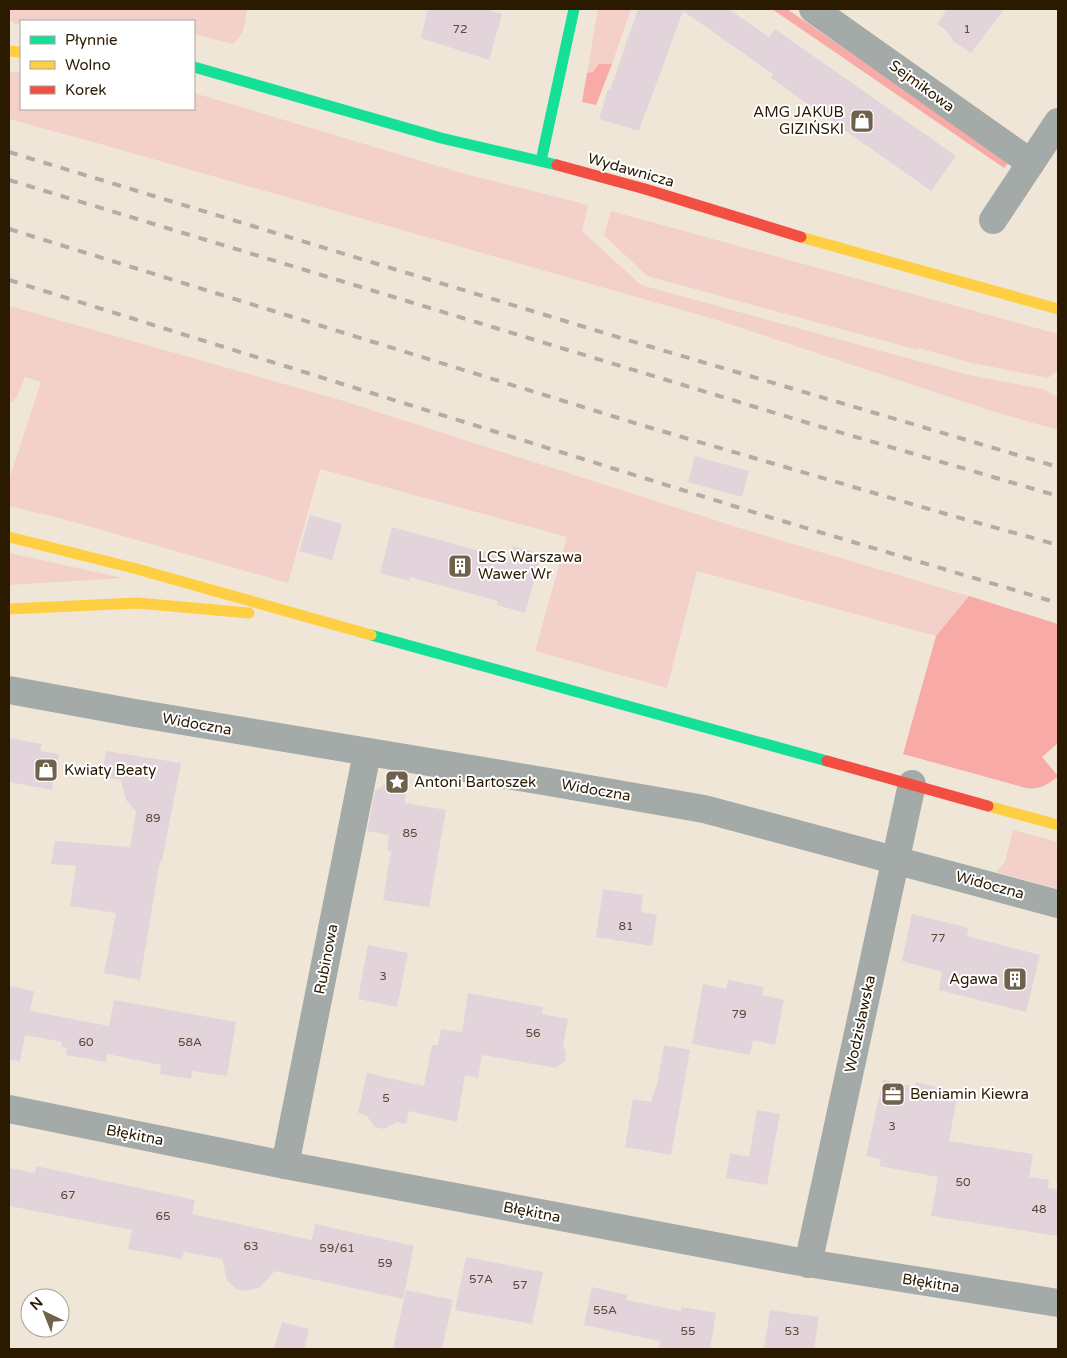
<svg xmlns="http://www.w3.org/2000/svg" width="1067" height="1358" viewBox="0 0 1067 1358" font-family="'Varela Round',sans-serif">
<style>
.green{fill:#f3d0c9}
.forest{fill:#f8aba6}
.building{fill:#e2d4da}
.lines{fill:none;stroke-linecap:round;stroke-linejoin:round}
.street{stroke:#a3aaa7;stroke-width:28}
.fast{stroke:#16e098;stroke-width:11}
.slow{stroke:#ffcf43;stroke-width:11}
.jam{stroke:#f24e42;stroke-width:11}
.rail{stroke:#afafa5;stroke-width:4;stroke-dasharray:9 9;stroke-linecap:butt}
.labels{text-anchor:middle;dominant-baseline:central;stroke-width:4;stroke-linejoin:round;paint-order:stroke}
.number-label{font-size:12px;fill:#584836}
.street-label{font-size:15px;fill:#2a1a00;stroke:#fff}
.poi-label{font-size:15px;fill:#2a1a00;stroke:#fff;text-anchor:start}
</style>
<rect width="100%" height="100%" fill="#f0e6d8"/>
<g class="green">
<path d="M 9,9 L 247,9 L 247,10 L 243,32 L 233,44 L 194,34 L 194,21 L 21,21 L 21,24 L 15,24 L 9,19 Z"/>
<path d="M 598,9 L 631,9 L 612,64 L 599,64 L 593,73 L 587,73 Z"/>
<path d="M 9,72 L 21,72 L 21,109 L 194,109 L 194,93 L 458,172 L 588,205 L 582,231 L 641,285 L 969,375 L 1043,389 L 1058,397 L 1058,430 L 995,412 L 717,320 L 104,145 L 9,119 Z"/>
<path d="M 611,211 L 1058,334 L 1058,370 L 1048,378 L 972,363 L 919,348 L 918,350 L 647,276 L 604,235 Z"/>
<path d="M 9,306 L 337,399 L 743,529 L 969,596 L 936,636 L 697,571 L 667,688 L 535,651 L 567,537 L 320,469 L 288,583 L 63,519 L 9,506 L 9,480 L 41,382 L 25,377 L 17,397 L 9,404 Z"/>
<path d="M 9,553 L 123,578 L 9,585 Z"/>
<path d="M 1013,830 L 1058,842 L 1058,889 L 996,872 L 1005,862 Z"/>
</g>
<g class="forest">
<path d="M 772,9 L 787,9 L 1009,162 L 1004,168 Z"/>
<path d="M 599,64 L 612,64 L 596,105 L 582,102 L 587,73 L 593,72 Z"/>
<path d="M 969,596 L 1058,624 L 1058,743 L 1042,757 L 1058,776 C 1048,785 1039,790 1026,788 L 903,754 L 936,636 Z"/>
</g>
<g class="building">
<path d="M 428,9 L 485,9 L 502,14 L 489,60 L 421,38 Z"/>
<path d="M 638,9 L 729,9 L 769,37 L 775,29 L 956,156 L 931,191 L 771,78 L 773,74 L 683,11 L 646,112 L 645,112 L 639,131 L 599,119 L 608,89 L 610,90 Z"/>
<path d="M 947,9 L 1004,9 L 971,53 L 953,41 L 947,31 L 937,24 Z"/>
<path d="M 695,456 L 749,471 L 742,497 L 688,482 Z"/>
<path d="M 310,515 L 342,524 L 332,560 L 299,551 Z"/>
<path d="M 392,527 L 509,559 L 513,546 L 542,554 L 525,613 L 497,605 L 498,601 L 410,577 L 409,581 L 380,573 Z"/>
<path d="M 9,738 L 42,744 L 40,751 L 59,754 L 52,790 L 9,782 Z"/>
<path d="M 106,751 L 181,763 L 162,861 L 160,861 L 140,980 L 104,973 L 116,913 L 70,906 L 76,866 L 51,864 L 55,841 L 130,847 L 136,811 L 126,800 L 121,780 L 102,777 Z"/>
<path d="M 389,781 L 407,784 L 405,803 L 446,810 L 429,907 L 383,900 L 391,851 L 387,850 L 389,835 L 367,831 L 375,791 Z"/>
<path d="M 603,889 L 643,895 L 641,912 L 657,915 L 652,946 L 596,937 Z"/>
<path d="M 912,914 L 969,928 L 967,936 L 1040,955 L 1026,1012 L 939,990 L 942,972 L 902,961 Z"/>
<path d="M 368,945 L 408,953 L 397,1007 L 358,999 Z"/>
<path d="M 728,980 L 764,987 L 762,995 L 784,1000 L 775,1045 L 753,1040 L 750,1055 L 692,1044 L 703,984 L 726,989 Z"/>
<path d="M 9,986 L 34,991 L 30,1011 L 109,1026 L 114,1000 L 236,1022 L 227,1076 L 192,1071 L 191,1079 L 160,1074 L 161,1065 L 107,1054 L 106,1062 L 66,1055 L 67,1048 L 61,1047 L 62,1042 L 25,1035 L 20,1061 L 9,1060 Z"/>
<path d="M 468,993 L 543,1007 L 542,1014 L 568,1019 L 563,1046 L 566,1052 L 565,1061 L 556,1068 L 482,1055 L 478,1078 L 465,1075 L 457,1122 L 409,1111 L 406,1124 L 397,1122 L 384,1129 L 375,1127 L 366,1115 L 358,1113 L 367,1073 L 424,1086 L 432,1045 L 438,1045 L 441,1029 L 462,1032 Z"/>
<path d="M 664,1045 L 690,1050 L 671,1155 L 625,1147 L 633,1099 L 651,1102 L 658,1081 Z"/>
<path d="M 883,1080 L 915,1087 L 916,1082 L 958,1092 L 949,1141 L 1033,1154 L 1029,1177 L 1049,1180 L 1048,1188 L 1058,1190 L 1058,1236 L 931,1216 L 938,1177 L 879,1166 L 881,1159 L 866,1156 Z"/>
<path d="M 757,1110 L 780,1114 L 767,1185 L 726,1178 L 730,1153 L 749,1157 Z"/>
<path d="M 36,1166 L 195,1200 L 192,1214 L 312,1240 L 315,1224 L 414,1246 L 403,1299 L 275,1271 L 259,1288 L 243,1291 L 235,1288 L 227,1280 L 222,1259 L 184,1252 L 182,1259 L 128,1249 L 132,1230 L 9,1206 L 9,1168 L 35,1173 Z"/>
<path d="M 466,1257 L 543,1272 L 532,1324 L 455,1310 Z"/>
<path d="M 592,1287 L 627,1295 L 626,1300 L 681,1311 L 681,1307 L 716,1313 L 710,1349 L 659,1349 L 660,1341 L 584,1325 Z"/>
<path d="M 406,1290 L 453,1300 L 442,1349 L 393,1349 Z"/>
<path d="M 770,1310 L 819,1317 L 814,1349 L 764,1349 Z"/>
<path d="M 282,1322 L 309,1329 L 304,1349 L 274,1349 Z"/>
</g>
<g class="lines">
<g class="street">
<path d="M 813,9 L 1031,163"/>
<path d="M 993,220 L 1058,122"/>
<path d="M 9,690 L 135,713 L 549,782 L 704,809 L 1058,904"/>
<path d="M 9,1109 L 285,1165 L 795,1261 L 1058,1303"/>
<path d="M 285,1165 L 367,753"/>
<path d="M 808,1264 L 912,784"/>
</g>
<g class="fast">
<path d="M 194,67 L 441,138 L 557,165"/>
<path d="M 541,161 L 574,9"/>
<path d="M 371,635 L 827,761"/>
</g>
<g class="slow">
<path d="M 9,51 L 21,52"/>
<path d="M 801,237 L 1058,309"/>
<path d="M 9,537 L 137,569 L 371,635"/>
<path d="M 9,609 L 137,603 L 249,613"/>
<path d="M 988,806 L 1058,825"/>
</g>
<g class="jam">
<path d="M 557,165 L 645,189 L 801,237"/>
<path d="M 827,761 L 988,806"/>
</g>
<g class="rail">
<path d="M 9,152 L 621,338 L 1058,467"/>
<path d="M 9,180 L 808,423 L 1058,496"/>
<path d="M 9,229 L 641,425 L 946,514 L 1058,545"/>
<path d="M 9,280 L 769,517 L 1058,603"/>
</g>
</g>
<defs>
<g id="shop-square" transform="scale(1.25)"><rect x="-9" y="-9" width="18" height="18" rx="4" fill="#6f614c" stroke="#fff"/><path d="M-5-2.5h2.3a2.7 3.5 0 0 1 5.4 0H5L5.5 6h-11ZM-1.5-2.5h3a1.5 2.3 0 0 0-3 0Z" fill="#fff"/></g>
<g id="building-square" transform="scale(1.25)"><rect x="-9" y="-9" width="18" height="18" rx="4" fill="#6f614c" stroke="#fff"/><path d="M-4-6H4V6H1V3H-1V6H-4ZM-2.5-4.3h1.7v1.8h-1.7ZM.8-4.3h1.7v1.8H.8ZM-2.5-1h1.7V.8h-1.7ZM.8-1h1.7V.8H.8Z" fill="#fff"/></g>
<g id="sight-square" transform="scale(1.25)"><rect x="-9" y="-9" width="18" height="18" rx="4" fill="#6f614c" stroke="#fff"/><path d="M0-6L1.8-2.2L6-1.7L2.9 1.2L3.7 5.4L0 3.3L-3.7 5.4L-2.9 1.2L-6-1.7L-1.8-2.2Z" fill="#fff"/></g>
<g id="office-square" transform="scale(1.25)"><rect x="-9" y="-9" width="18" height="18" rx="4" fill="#6f614c" stroke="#fff"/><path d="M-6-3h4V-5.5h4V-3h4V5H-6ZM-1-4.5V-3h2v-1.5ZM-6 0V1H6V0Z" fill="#fff"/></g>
</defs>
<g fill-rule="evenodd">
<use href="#shop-square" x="862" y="121"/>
<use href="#building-square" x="460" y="566"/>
<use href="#shop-square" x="46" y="770"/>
<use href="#sight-square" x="397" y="782"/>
<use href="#building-square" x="1015" y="979"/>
<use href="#office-square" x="893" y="1094"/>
</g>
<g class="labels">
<g class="number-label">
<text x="460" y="29">72</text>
<text x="967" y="29">1</text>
<text x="153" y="818">89</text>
<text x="410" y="833">85</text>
<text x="626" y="926">81</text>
<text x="938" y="938">77</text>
<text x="383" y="976">3</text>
<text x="739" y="1014">79</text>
<text x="533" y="1033">56</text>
<text x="86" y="1042">60</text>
<text x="190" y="1042">58A</text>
<text x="386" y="1098">5</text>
<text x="892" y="1126">3</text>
<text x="963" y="1182">50</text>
<text x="68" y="1195">67</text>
<text x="1039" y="1209">48</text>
<text x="163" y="1216">65</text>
<text x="251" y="1246">63</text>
<text x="337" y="1248">59/61</text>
<text x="385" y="1263">59</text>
<text x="481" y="1279">57A</text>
<text x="520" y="1285">57</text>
<text x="605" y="1310">55A</text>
<text x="688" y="1331">55</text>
<text x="792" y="1331">53</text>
</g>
<g class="street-label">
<text transform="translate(922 86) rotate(36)">Sejmikowa</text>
<text transform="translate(631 170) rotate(16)">Wydawnicza</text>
<text transform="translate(197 724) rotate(10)">Widoczna</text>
<text transform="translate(596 790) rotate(10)">Widoczna</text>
<text transform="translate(990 885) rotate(15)">Widoczna</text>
<text transform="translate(326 959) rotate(-79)">Rubinowa</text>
<text transform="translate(860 1024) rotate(-78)">Wodzisławska</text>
<text transform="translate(135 1135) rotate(11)">Błękitna</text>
<text transform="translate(532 1212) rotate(11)">Błękitna</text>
<text transform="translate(931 1283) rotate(9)">Błękitna</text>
</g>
<g class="poi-label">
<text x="844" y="112" text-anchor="end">AMG JAKUB<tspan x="844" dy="17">GIZIŃSKI</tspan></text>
<text x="478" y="557">LCS Warszawa<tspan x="478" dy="17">Wawer Wr</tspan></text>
<text x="64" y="770">Kwiaty Beaty</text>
<text x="414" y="782">Antoni Bartoszek</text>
<text x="998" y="979" text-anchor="end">Agawa</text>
<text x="910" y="1094">Beniamin Kiewra</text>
</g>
</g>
<rect width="1067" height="1358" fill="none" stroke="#2a1a00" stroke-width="20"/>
<rect x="20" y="20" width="175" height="90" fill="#ffffff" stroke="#aaa399"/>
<rect x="30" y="36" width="25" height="8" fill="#16e098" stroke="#aaa399"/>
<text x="65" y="45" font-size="15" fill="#2a1a00">Płynnie</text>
<rect x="30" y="61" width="25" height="8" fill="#ffcf43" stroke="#aaa399"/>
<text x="65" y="70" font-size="15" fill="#2a1a00">Wolno</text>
<rect x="30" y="86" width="25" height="8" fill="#f24e42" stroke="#aaa399"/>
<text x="65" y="95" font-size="15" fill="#2a1a00">Korek</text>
<g transform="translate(45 1313) rotate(317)"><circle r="24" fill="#ffffff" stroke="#aaa399"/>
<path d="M0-4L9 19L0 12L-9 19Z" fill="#6f614c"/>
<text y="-8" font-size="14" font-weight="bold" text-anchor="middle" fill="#2a1a00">N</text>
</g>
</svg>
